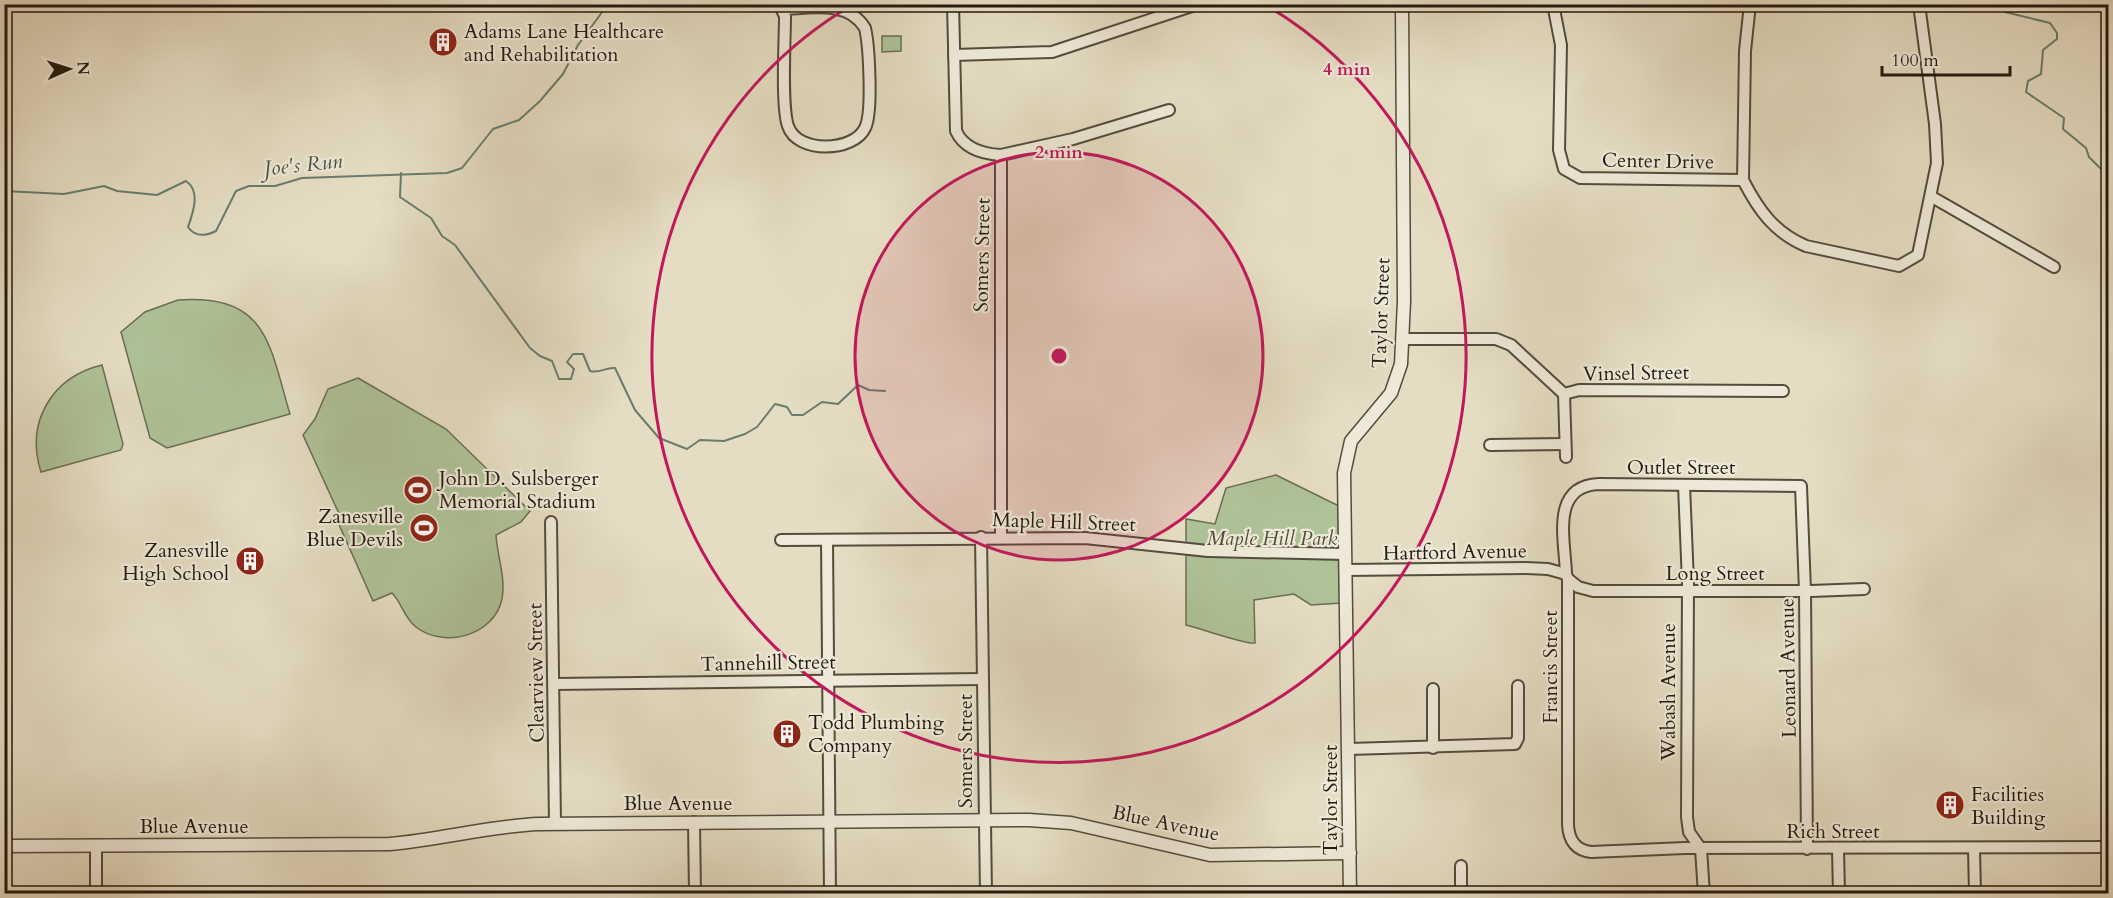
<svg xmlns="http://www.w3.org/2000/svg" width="2113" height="898" viewBox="0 0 2113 898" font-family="Cardo,serif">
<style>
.green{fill:#afc298;stroke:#6a6e54;stroke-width:1.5}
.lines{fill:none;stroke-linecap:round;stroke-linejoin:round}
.stream{stroke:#697c6e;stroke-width:2}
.minor-casing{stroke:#554b3d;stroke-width:14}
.tertiary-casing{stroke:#554b3d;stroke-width:15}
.minor{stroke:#eee9d8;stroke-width:10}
.tertiary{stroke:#eee9d8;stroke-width:12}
.ring{fill:none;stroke:#c2185b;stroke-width:3}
.labels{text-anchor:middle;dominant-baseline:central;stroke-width:4.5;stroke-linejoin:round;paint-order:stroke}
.poi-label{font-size:20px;fill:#251a10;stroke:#eee9d8;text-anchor:start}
.street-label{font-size:20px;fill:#251a10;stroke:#eee9d8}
.park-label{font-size:20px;font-style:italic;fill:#4e4c39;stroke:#eee9d8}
.water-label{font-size:21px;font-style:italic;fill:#4d5347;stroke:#eee9d8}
.centre{fill:#c2185b;stroke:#eee9d8;stroke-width:3}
.ring-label{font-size:18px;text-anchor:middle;font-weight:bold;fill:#c2185b;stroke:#eee9d8;stroke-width:4.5;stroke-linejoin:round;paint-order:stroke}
</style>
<rect width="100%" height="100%" fill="#e5ddc3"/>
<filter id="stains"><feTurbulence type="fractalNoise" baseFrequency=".00333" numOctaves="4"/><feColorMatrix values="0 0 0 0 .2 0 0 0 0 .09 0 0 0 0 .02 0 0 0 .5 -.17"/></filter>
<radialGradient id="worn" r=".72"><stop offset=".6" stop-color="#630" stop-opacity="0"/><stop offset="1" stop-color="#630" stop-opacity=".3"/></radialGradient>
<g class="green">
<path d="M 882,36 L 901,36 L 901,51 L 882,52 Z"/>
<path d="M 178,300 C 268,294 269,344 290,414 L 167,448 L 150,438 L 121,332 L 145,312 Z"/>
<path d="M 102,365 L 123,444 L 121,450 L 41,472 C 25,422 52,377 102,365 Z"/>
<path d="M 358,378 L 446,429 L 530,511 L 521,522 L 496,535 C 497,555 506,578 502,599 C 494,636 444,649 416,627 C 404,618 402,603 392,593 L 373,601 L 337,520 L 341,518 L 303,435 L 315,419 L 328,389 Z"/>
<path d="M 1276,475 L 1339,506 L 1341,603 L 1311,605 L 1294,594 L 1254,600 L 1255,643 C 1247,645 1199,628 1186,625 L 1186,519 L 1215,524 L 1226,488 Z"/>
</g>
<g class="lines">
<g class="stream">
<path d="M 2004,4 L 2005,12 L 2050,23 L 2057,33 L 2057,39 L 2043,50 L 2041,74 L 2028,81 L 2026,92 L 2064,118 L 2063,129 L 2086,148 L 2089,157 L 2108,176"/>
<path d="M 401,173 L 400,197 L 431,218 L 442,236 L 455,245 L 530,348 L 540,356 L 552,361 L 559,379 L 571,379 L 574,369 L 567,362 L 573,354 L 583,354 L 590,371 C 600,374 605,367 615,368 L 635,410 L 659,438 L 687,449 L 700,440 L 724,441 L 745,434 L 757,427 L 775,404 L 787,407 L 792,415 L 803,415 L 822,402 L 838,404 L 858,385 L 869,390 L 885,391"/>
<path d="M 4,191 L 64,194 L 104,186 L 117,191 L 157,195 L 186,181 C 201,191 193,213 188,227 C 195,237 206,236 216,231 L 236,191 L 249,186 L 275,186 L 302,178 L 447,173 L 462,168 L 493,129 L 519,120 L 540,101 L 563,74 L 578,45 L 608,4"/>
</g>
<g class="minor-casing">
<g id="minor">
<path d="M 779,4 L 785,16 C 785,41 781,105 788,126 C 797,154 854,152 865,128 C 873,113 869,45 865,28 C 848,0 812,8 783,9"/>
<path d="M 953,4 L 956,131 C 964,149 984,154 1001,155 L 1001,537"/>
<path d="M 1553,4 L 1561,45 L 1559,150 L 1564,169 L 1580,178 L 1743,180 L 1745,51 L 1750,4"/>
<path d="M 954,55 L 1052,52 L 1198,4"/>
<path d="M 1001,155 L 1073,139 L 1169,110"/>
<path d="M 1743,180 C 1759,211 1774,232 1806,246 L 1899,266 L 1918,255 L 1937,163 L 1935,124 L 1919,4"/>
<path d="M 1932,197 L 2054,267"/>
<path d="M 1403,339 L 1496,339 L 1511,345 L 1564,394 L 1579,390 L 1783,391"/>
<path d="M 1564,394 L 1566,457"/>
<path d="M 1490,445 L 1565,444"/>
<path d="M 1684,485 L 1688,583 L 1687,817 L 1689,832 L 1701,849 L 1704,894"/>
<path d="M 551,522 L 555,824"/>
<path d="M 981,537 L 986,894"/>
<path d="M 781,540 L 1085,538 L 1208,551 L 1345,554"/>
<path d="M 827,540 L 830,894"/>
<path d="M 1345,570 L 1526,568 L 1548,569 L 1566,574"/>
<path d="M 1568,579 L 1578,587 L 1593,591 L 1811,591 L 1864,589"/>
<path d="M 554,684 L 983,679"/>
<path d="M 1433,748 L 1433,689"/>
<path d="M 1349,749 L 1515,744 L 1518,738 L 1518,686"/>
<path d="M 694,822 L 695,894"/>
<path d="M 96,845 L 96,894"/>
<path d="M 1974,848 L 1975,894"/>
<path d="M 1807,849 L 1805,591 L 1801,486 L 1599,484 C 1550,486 1565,540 1566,574 L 1568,579 L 1568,825 C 1569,840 1575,850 1591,852 L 1685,848 L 2108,847"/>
<path d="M 1838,849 L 1839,894"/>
<path d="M 1461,866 L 1461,894"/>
</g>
</g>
<g class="tertiary-casing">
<g id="tertiary">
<path d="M 4,846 L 389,844 C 440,840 488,826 539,824 L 1029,820 L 1071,823 L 1210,855 L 1350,853"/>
<path d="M 1350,894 L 1344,473 L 1351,441 L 1391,393 L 1401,364 L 1404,301 L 1402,4"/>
</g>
</g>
<use href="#minor" class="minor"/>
<use href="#tertiary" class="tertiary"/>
</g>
<circle cx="1059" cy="356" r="204" fill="#c2185b" fill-opacity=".12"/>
<g class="ring">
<circle cx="1059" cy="356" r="204"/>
<path d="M1266 5A407 407 0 1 1 852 5"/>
</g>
<defs>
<g id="building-disc" transform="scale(1.5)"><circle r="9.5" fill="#8f2418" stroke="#eee9d8"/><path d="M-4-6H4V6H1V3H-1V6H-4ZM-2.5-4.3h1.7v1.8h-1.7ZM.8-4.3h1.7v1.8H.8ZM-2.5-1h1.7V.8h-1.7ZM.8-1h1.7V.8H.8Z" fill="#fff"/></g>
<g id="stadium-disc" transform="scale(1.5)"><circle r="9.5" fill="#8f2418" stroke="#eee9d8"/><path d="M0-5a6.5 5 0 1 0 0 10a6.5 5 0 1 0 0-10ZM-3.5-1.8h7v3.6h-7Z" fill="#fff"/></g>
</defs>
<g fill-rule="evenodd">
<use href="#building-disc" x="443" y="42"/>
<use href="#stadium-disc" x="418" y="490"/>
<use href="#stadium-disc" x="424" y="528"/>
<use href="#building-disc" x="250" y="561"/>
<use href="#building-disc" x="787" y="734"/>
<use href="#building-disc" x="1950" y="805"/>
</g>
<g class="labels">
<g class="poi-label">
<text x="464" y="31">Adams Lane Healthcare<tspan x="464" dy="23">and Rehabilitation</tspan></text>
<text x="439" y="478">John D. Sulsberger<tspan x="439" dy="23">Memorial Stadium</tspan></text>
<text x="403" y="516" text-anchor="end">Zanesville<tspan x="403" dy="23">Blue Devils</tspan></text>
<text x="229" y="550" text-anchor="end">Zanesville<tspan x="229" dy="23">High School</tspan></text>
<text x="808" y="722">Todd Plumbing<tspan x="808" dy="23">Company</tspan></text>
<text x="1971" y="794">Facilities<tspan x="1971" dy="23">Building</tspan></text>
</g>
<g class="street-label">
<text transform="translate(1658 161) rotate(1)">Center Drive</text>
<text transform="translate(982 255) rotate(-89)">Somers Street</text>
<text transform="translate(1381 313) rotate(-88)">Taylor Street</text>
<text transform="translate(1636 373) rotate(-1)">Vinsel Street</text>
<text x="1681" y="467">Outlet Street</text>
<text transform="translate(1064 522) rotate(2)">Maple Hill Street</text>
<text transform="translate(1455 552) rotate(-1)">Hartford Avenue</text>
<text x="1715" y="573">Long Street</text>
<text transform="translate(768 663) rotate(-1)">Tannehill Street</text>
<text transform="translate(1550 667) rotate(-90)">Francis Street</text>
<text transform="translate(1788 668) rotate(-91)">Leonard Avenue</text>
<text transform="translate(536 673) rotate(-91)">Clearview Street</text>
<text transform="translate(1668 692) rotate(-90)">Wabash Avenue</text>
<text transform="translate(965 751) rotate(-90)">Somers Street</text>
<text transform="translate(1330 800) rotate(-90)">Taylor Street</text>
<text x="678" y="803">Blue Avenue</text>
<text transform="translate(1166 823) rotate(12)">Blue Avenue</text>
<text x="194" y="826">Blue Avenue</text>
<text x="1833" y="831">Rich Street</text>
</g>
<g class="park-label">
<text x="1272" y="538">Maple Hill Park</text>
</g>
<g class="water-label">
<text transform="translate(303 165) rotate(-6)">Joe's Run</text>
</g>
</g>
<circle cx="1059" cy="356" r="9" class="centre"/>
<g class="ring-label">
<text x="1347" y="75">4 min</text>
<text x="1059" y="158">2 min</text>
</g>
<rect width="2113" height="898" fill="none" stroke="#e5ddc3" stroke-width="24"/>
<rect x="6" y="6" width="2101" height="886" fill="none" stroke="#251a10" stroke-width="3"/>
<rect x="12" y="12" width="2089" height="874" fill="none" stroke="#251a10" stroke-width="1.5"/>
<g transform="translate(69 69) rotate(87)" stroke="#eee9d8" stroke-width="4.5" paint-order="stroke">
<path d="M0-4.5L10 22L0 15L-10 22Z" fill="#251a10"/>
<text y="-9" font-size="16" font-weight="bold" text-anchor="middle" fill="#251a10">N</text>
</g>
<path d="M1882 66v9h128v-9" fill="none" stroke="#251a10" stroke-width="3"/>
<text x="1891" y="66" font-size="18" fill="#251a10" stroke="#eee9d8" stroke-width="4.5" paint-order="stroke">100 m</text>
<rect width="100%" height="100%" filter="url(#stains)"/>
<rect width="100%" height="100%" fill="url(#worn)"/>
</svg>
